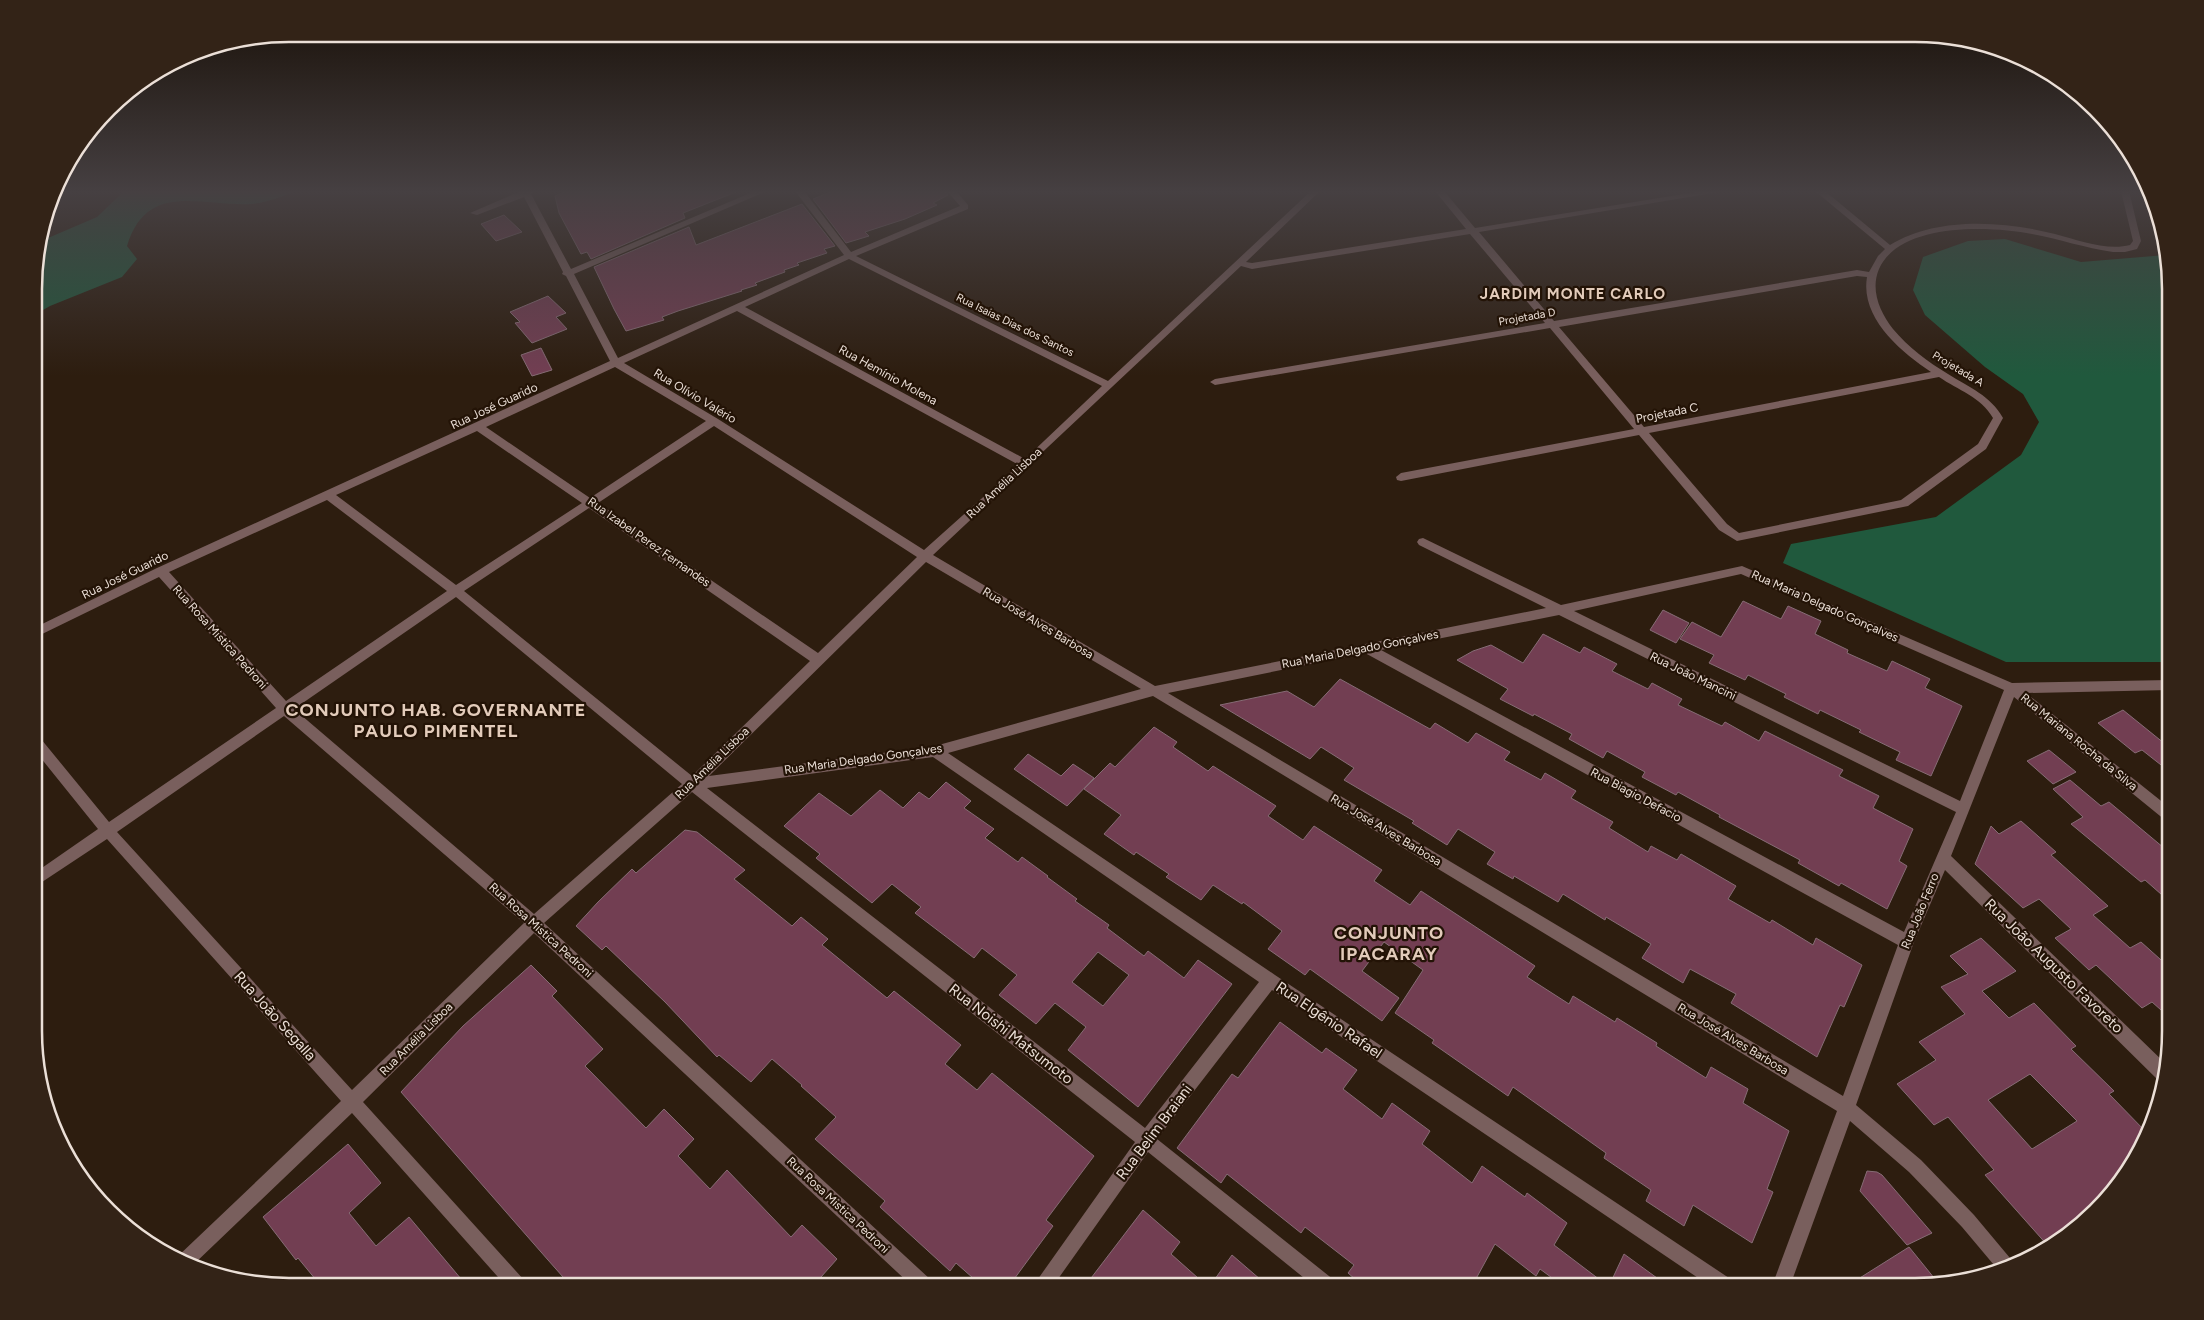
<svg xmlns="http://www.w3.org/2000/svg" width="2204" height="1320" viewBox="0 0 2204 1320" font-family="Figtree,sans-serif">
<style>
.forest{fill:#20593d}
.building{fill:#723e52;stroke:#866c75;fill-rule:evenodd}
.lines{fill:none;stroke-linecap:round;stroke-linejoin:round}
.minor{fill:#795f5d;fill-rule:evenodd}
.labels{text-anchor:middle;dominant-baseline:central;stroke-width:4.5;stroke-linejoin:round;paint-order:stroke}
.far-street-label{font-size:11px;fill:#ebdfd7;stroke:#231306}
.street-label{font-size:12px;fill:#ebdfd7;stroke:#231306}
.far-district-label{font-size:15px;font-weight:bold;letter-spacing:1px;fill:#e2cbba;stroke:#231306}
.near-street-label{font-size:15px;fill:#ebdfd7;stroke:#231306}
.district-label{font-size:18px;font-weight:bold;letter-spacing:1px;fill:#e2cbba;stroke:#231306}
.rim{fill:none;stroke:#ebdfd7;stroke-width:2.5}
</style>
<rect width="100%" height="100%" fill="#2d1d0f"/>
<g class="forest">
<path d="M 124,191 L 297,191 C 283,196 266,203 252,204 C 202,207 147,180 127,246 L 137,259 L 122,277 L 50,306 L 36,314 L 36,256 L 41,241 L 97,217 Z"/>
<path d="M 2005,239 L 2081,262 L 2166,255 L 2170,272 L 2170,662 L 2006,662 L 1783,563 L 1791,544 L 1936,517 L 2021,455 L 2039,422 L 2023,394 L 1985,367 L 1925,315 L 1913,290 L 1923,257 L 1968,241 Z"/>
</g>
<g class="building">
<path d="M 567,191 L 736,191 L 736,192 L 683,213 L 685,218 L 591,259 L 587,252 L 581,254 L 559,213 L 555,196 Z"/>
<path d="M 833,191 L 945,191 L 948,195 L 933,203 L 937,205 L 905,219 L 865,232 L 869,236 L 846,243 L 813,199 Z"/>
<path d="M 802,204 L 835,246 L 824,249 L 827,253 L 797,263 L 799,265 L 784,270 L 785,272 L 755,283 L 757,285 L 741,290 L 742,291 L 678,311 L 662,317 L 664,320 L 626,331 L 614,309 L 594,267 L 689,227 L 696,245 Z"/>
<path d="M 504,215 L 522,232 L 496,241 L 481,224 Z"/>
<path d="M 548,296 L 566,313 L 556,317 L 567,329 L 532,343 L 515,323 L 520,322 L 510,312 Z"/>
<path d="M 541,348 L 552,370 L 532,376 L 521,355 Z"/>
<path d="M 1743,601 L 1781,619 L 1788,606 L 1821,621 L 1815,634 L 1848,650 L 1847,653 L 1887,671 L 1892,661 L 1930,679 L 1925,688 L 1962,706 L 1931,776 L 1896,760 L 1900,752 L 1859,732 L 1861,730 L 1820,710 L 1818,714 L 1784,697 L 1786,694 L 1748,675 L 1745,680 L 1709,663 L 1714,655 L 1680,639 L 1692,622 L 1721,637 Z"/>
<path d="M 1663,610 L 1689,623 L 1676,643 L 1650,630 Z"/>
<path d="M 1543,634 L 1580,653 L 1584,647 L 1617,664 L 1612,671 L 1648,689 L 1652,683 L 1682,699 L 1678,705 L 1722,726 L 1725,722 L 1759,741 L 1765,731 L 1843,770 L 1839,776 L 1879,796 L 1873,808 L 1913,829 L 1899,861 L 1907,866 L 1887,909 L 1841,883 L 1839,886 L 1798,863 L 1800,860 L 1719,817 L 1720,815 L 1678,792 L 1676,795 L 1642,777 L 1645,772 L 1607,751 L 1603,758 L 1569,739 L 1572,734 L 1534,714 L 1533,716 L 1500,699 L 1508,689 L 1457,660 L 1473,651 L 1491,645 L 1523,663 Z"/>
<path d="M 1340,679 L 1430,729 L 1435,723 L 1468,743 L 1476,733 L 1510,752 L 1504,760 L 1541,780 L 1545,773 L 1576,791 L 1571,798 L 1613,822 L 1609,828 L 1648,852 L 1651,846 L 1677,860 L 1681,854 L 1736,886 L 1728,899 L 1770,923 L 1772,920 L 1813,945 L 1816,938 L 1862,965 L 1844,1007 L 1840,1005 L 1817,1057 L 1731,1003 L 1736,994 L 1690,969 L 1683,983 L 1642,958 L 1651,944 L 1606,917 L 1605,920 L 1563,894 L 1558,902 L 1514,876 L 1513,879 L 1487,864 L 1495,852 L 1458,829 L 1447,845 L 1412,823 L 1414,821 L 1344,780 L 1354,768 L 1321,747 L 1310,759 L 1220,705 L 1287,691 L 1314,707 Z"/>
<path d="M 2123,710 L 2170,748 L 2170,772 L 2142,750 L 2135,753 L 2098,723 Z"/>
<path d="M 1154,727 L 1177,742 L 1173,747 L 1208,771 L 1213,766 L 1276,806 L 1268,816 L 1303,840 L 1314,826 L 1382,870 L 1374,881 L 1410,905 L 1421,891 L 1535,966 L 1527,977 L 1569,1004 L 1573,996 L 1615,1022 L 1617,1018 L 1657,1043 L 1656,1046 L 1706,1078 L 1711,1067 L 1748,1089 L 1743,1103 L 1789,1131 L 1767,1189 L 1773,1192 L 1752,1243 L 1693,1205 L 1684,1226 L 1646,1201 L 1651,1190 L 1604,1158 L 1606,1153 L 1513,1087 L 1508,1096 L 1432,1043 L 1434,1040 L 1395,1013 L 1423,970 L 1384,942 L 1362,971 L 1399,998 L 1382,1021 L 1310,969 L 1305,975 L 1268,949 L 1282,931 L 1243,902 L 1242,904 L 1213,885 L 1201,900 L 1166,877 L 1169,874 L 1136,852 L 1134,855 L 1104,834 L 1121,815 L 1084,789 L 1110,763 L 1115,767 Z"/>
<path d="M 2049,750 L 2076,772 L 2053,784 L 2027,761 Z"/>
<path d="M 1028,754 L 1061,776 L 1073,764 L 1094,778 L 1067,806 L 1014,769 Z"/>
<path d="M 2070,780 L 2101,806 L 2109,802 L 2170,853 L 2170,902 L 2145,880 L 2141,882 L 2071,824 L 2083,817 L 2053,789 Z"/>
<path d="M 946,782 L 971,801 L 964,808 L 994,829 L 985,838 L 1018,862 L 1022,857 L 1048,876 L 1047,877 L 1077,899 L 1075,901 L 1109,925 L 1107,928 L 1144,956 L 1148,951 L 1184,978 L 1198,960 L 1232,984 L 1138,1107 L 1068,1050 L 1086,1027 L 1055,1003 L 1036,1024 L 999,995 L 1017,975 L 982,948 L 974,958 L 915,913 L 921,907 L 892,884 L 872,903 L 816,858 L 820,854 L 784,826 L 819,793 L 851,816 L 880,790 L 903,808 L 919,792 L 929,799 ZM 1098,952 L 1129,975 L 1103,1006 L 1072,982 Z"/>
<path d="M 2021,821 L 2056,852 L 2051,855 L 2108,906 L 2093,915 L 2130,948 L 2141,942 L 2170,968 L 2170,1018 L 2152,1002 L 2142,1008 L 2096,965 L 2089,970 L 2055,938 L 2071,929 L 2039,899 L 2023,908 L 1975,864 L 1991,826 L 1999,834 Z"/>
<path d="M 685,830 L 697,832 L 745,870 L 734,879 L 792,926 L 801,917 L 828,939 L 822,945 L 887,998 L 894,991 L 961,1045 L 945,1064 L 977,1090 L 992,1073 L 1094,1156 L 1046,1220 L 1053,1226 L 1009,1286 L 982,1286 L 956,1263 L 950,1271 L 880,1207 L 885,1201 L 815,1139 L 836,1117 L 801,1086 L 802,1085 L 772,1059 L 751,1082 L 719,1055 L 717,1057 L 665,1002 L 606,946 L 602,950 L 576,926 L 598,902 L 632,869 L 636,873 Z"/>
<path d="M 1981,938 L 2016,971 L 1982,991 L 2009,1018 L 2034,1003 L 2076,1046 L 2071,1049 L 2114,1091 L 2109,1094 L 2147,1133 L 2136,1159 L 2095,1212 L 2049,1247 L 1985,1175 L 1994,1170 L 1948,1117 L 1934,1125 L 1897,1084 L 1936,1060 L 1919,1042 L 1965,1014 L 1941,987 L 1968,974 L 1950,956 ZM 2030,1074 L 2077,1121 L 2032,1149 L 1988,1100 Z"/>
<path d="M 531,965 L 557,991 L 552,996 L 603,1049 L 585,1066 L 646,1128 L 664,1109 L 694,1139 L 678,1156 L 710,1189 L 727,1170 L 791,1237 L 802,1225 L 837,1259 L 813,1286 L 571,1286 L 548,1260 L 401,1092 L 463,1026 Z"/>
<path d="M 1280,1022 L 1322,1053 L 1326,1048 L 1357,1070 L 1343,1089 L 1382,1119 L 1392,1103 L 1430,1131 L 1422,1144 L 1472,1183 L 1482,1166 L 1525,1197 L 1527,1193 L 1567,1223 L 1554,1245 L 1608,1286 L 1563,1286 L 1540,1269 L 1536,1276 L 1495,1244 L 1472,1286 L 1363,1286 L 1348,1273 L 1354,1265 L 1305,1227 L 1301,1233 L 1227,1174 L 1221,1183 L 1177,1148 L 1232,1074 L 1238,1078 Z"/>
<path d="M 348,1144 L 381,1183 L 349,1213 L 376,1246 L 409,1217 L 467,1286 L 321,1286 L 298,1258 L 296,1260 L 263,1217 Z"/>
<path d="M 1867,1171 L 1877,1172 L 1882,1175 L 1932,1233 L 1907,1245 L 1860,1191 Z"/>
<path d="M 1143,1210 L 1180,1242 L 1171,1254 L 1207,1286 L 1085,1286 Z"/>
<path d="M 1909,1247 L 1939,1284 L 1847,1286 Z"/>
<path d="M 1624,1254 L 1668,1286 L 1609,1286 Z"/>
<path d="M 1232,1255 L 1268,1286 L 1210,1286 Z"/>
</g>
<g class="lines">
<path class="minor" d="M 521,191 L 536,191 L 531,194 L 571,269 L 755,191 L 767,191 L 574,274 L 618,358 L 844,255 L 795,191 L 804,191 L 851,252 L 960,206 L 947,191 L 956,191 L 968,205 L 968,209 L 856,256 L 1108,381 L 1311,191 L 1320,191 L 1246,262 L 1252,263 L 1466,229 L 1435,191 L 1444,191 L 1475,228 L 1702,191 L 1725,191 L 1479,232 L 1554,321 L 1857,270 L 1869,272 L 1878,256 L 1885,249 L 1815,191 L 1825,191 L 1890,245 C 1937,216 2004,221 2055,234 C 2078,240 2107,251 2130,245 L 2133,241 L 2121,191 L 2129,191 L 2141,241 L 2137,249 L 2125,252 L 2113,252 C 2085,248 2059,239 2032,234 C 1990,226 1900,222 1879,269 C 1870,290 1880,312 1893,329 C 1908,347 1928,362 1948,374 C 1970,388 1990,395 2003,418 L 1986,449 L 1908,506 L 1737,541 L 1719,530 L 1639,435 L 1401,481 L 1397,480 L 1396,477 L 1401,473 L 1634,429 L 1550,328 L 1215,385 L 1210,382 L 1215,379 L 1545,323 L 1470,234 L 1252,269 L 1241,266 L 933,555 L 1155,686 L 1546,608 L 1419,545 L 1417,542 L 1419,539 L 1423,538 L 1561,605 L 1742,566 L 2012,683 L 2170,680 L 2170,690 L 2026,693 L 2170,808 L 2170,822 L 2165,820 L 2014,697 L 1951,856 L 2167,1065 L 2164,1082 L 2159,1081 L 1945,870 L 1914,942 L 1856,1105 L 1921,1160 L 1974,1215 L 2015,1264 L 1999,1271 L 1962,1227 L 1909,1172 L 1850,1121 L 1790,1286 L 1772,1286 L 1837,1111 L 1153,696 L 948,753 L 1275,975 L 1732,1280 L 1735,1286 L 1710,1286 L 1272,990 L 1157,1139 L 1334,1280 L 1337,1286 L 1314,1286 L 1148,1152 L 1053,1286 L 1033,1286 L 1135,1142 L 692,792 L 544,923 L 931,1280 L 934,1286 L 912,1286 L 534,933 L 363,1102 L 524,1280 L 527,1286 L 506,1286 L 352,1113 L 193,1265 L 176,1258 L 341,1101 L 107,839 L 36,886 L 36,872 L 98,829 L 36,752 L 36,738 L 41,739 L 109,822 L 276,708 L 159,577 L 36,637 L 36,627 L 157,568 L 610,361 L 566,276 L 562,274 L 563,272 L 524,197 L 477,215 L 470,213 ZM 849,259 L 1102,386 L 1025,459 L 745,307 ZM 1857,276 L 1867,277 C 1860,318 1901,352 1931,372 L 1644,427 L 1559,327 ZM 737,311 L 1019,465 L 924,550 L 718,419 L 624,363 ZM 615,367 L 706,421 L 590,498 L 486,427 ZM 1939,377 C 1958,390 1981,397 1993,418 L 1978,444 L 1901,500 L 1739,533 L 1727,524 L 1649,433 ZM 714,426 L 917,557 L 818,653 L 598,503 ZM 477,431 L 582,503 L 456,585 L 336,495 ZM 327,500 L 447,591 L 286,701 L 169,572 ZM 589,508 L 810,661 L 692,776 L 464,591 ZM 926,562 L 1141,689 L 935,746 L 709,776 ZM 1741,574 L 2004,690 L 1960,801 L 1574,611 ZM 456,597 L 682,784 L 534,914 L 294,709 ZM 1559,615 L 1956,812 L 1904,932 L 1381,650 ZM 1365,653 L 1898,945 L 1843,1096 L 1168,693 ZM 284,716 L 524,923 L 352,1090 L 117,832 ZM 933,757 L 1259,982 L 1145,1128 L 707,788 Z"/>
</g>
<linearGradient id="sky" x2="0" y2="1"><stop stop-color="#191008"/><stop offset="0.51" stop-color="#464042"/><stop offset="1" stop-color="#464042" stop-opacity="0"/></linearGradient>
<rect width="2204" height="376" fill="url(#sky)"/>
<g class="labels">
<g class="far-street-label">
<text transform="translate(1527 317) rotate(-10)">Projetada D</text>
<text transform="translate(1015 325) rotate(26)">Rua Isaias Dias dos Santos</text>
<text transform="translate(1958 369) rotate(31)">Projetada A</text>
</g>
<g class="street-label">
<text transform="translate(888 375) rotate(29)">Rua Hemínio Molena</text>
<text transform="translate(695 396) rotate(31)">Rua Olívio Valério</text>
<text transform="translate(494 406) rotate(-25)">Rua José Guarido</text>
<text transform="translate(1667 413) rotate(-11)">Projetada C</text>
<text transform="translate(1004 483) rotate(-43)">Rua Amélia Lisboa</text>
<text transform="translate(649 542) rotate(35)">Rua Izabel Perez Fernandes</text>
<text transform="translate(125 575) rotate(-26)">Rua José Guarido</text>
<text transform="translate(1825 606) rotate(24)">Rua Maria Delgado Gonçalves</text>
<text transform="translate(1038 623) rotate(31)">Rua José Alves Barbosa</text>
<text transform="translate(220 637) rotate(48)">Rua Rosa Mistica Pedroni</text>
<text transform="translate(1360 649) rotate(-11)">Rua Maria Delgado Gonçalves</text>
<text transform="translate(1693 676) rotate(26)">Rua João Mancini</text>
<text transform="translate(2079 742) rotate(39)">Rua Mariana Rocha da Silva</text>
<text transform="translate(863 759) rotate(-8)">Rua Maria Delgado Gonçalves</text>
<text transform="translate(712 763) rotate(-44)">Rua Amélia Lisboa</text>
<text transform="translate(1636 795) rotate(28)">Rua Biagio Defacio</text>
<text transform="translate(1386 830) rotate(31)">Rua José Alves Barbosa</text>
<text transform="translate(1920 911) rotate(-68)">Rua João Ferro</text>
<text transform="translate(541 930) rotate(42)">Rua Rosa Mistica Pedroni</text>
<text transform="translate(416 1039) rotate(-45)">Rua Amélia Lisboa</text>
<text transform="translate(1733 1039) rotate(31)">Rua José Alves Barbosa</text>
<text transform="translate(838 1205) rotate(43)">Rua Rosa Mistica Pedroni</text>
</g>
<g class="far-district-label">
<text x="1573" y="294">JARDIM MONTE CARLO</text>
</g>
<g class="near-street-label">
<text transform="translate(2054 966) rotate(44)">Rua João Augusto Favoreto</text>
<text transform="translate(275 1016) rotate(48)">Rua João Segalla</text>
<text transform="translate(1329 1020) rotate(34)">Rua Elgênio Rafael</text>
<text transform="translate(1011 1034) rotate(38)">Rua Noishi Matsumoto</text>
<text transform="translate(1154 1132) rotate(-53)">Rua Belim Braiani</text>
</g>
<g class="district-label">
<text x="436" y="710">CONJUNTO HAB. GOVERNANTE<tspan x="436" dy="21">PAULO PIMENTEL</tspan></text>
<text x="1389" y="933">CONJUNTO<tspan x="1389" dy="21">IPACARAY</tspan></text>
</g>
</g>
<path d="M0 0H2204V1320H0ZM289 42H1915A247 247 0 0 1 2162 289V1031A247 247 0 0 1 1915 1278H289A247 247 0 0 1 42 1031V289A247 247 0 0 1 289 42Z" fill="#332317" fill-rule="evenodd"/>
<path class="rim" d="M289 42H1915A247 247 0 0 1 2162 289V1031A247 247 0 0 1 1915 1278H289A247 247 0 0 1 42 1031V289A247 247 0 0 1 289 42Z"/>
</svg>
